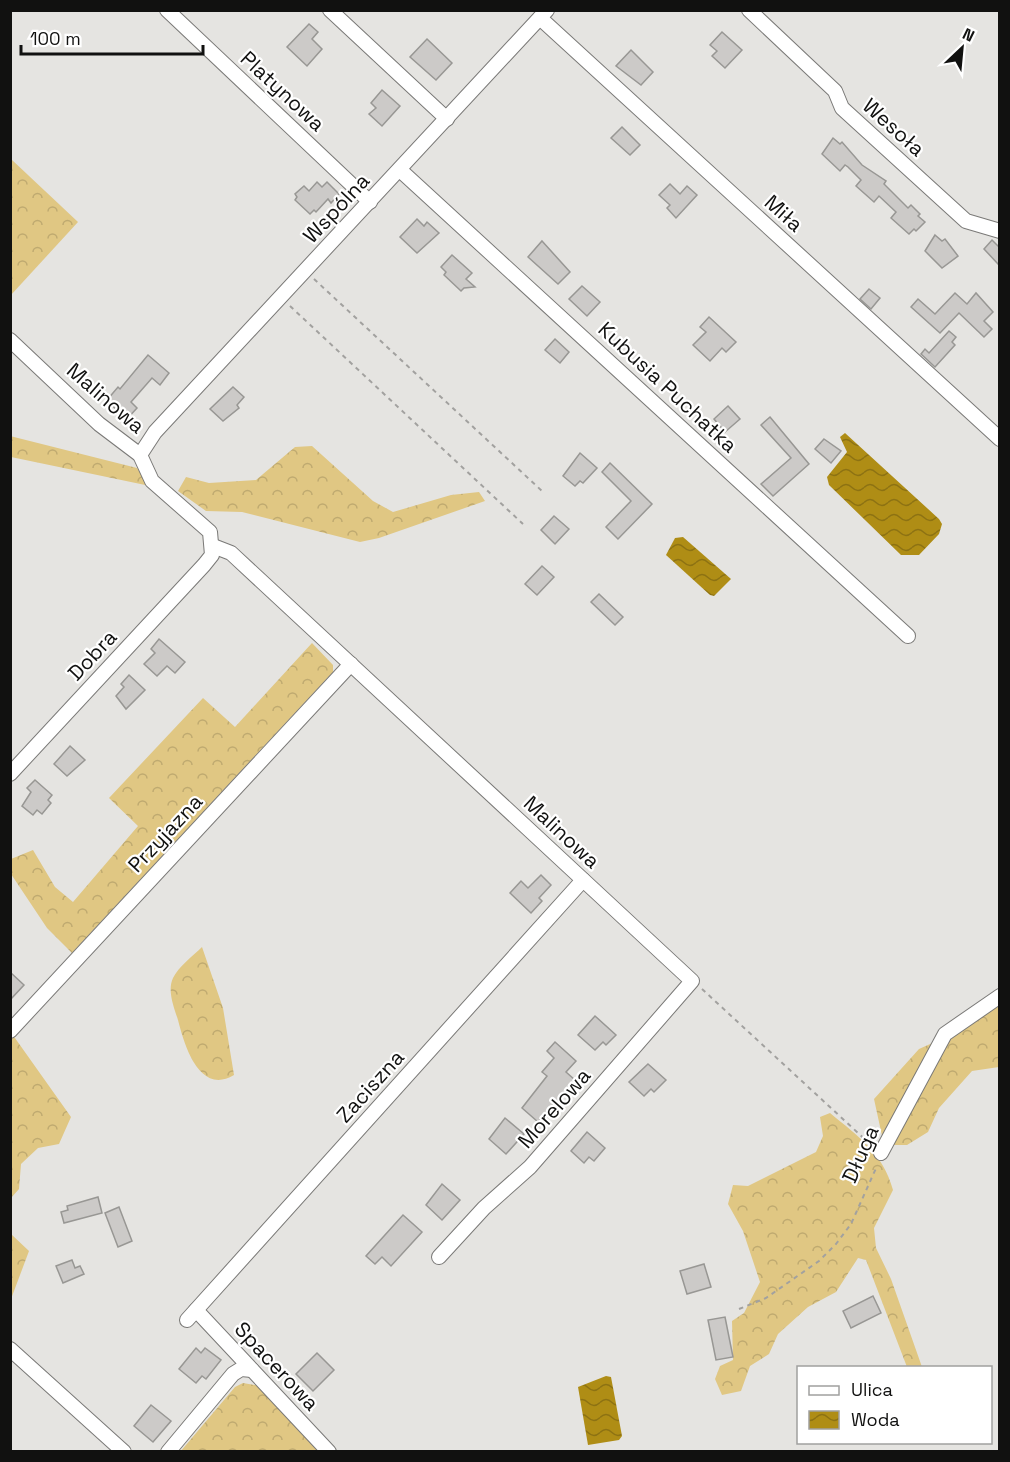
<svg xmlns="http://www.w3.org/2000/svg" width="1010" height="1462" viewBox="0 0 1010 1462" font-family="'Space Grotesk',sans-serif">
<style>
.forest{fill:url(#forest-crowns)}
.water{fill:url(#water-waves)}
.building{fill:#cccac8;stroke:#989794;stroke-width:1.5}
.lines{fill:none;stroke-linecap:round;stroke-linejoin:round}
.minor-casing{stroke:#7a7977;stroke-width:16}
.path{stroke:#a2a19f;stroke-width:2;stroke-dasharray:4.5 4.5;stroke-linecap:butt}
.minor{stroke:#fff;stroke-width:14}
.labels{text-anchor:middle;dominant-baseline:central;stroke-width:4.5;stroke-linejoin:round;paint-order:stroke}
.street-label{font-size:21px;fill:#111110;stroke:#fff}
</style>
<defs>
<pattern id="forest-crowns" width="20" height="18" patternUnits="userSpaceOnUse" patternTransform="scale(1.5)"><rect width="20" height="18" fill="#e0c783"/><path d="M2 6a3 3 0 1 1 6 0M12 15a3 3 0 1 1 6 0" fill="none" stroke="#bfaa70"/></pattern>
<pattern id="water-waves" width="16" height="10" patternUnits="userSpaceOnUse" patternTransform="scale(1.5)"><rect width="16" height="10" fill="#af8d15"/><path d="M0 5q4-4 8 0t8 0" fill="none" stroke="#8d7212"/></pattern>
</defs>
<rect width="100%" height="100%" fill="#e5e4e1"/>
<g class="forest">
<path d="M 11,159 L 78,222 L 11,295 L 10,295 Z"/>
<path d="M 10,436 L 137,468 L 150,486 L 11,457 Z"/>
<path d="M 312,446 L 373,501 L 393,512 L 451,495 L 479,492 L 485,501 L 379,538 L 360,542 L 242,512 L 206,511 L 178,491 L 186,477 L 209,483 L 256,480 L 295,447 Z"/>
<path d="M 312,643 L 333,665 L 333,672 L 72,953 L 47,928 L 11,874 L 11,859 L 33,850 L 55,887 L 73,902 L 138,826 L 109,798 L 203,698 L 235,727 Z"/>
<path d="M 202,947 L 223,1008 L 234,1075 C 199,1096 184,1044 178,1020 C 174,1007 167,991 173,978 C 178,967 193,956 202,947 Z"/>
<path d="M 999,989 L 999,1067 L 972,1071 L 939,1108 L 928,1132 L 907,1145 L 884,1145 L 874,1099 L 919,1049 L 959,1031 L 964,1015 Z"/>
<path d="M 10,1031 L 71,1117 L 59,1144 L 38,1148 L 21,1164 L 19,1189 L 11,1198 Z"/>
<path d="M 830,1113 C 859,1137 883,1153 893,1190 L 874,1228 L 876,1248 L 891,1279 L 922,1367 L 907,1367 L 866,1260 L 858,1258 L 836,1292 L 808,1307 L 778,1334 L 769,1354 L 750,1366 L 741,1391 L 722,1395 L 715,1379 L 720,1366 L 733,1360 L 732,1321 L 744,1313 L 760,1282 L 743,1231 L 728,1204 L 733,1185 L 748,1186 L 816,1152 L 823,1136 L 820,1117 Z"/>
<path d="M 11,1234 L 29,1251 L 11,1299 Z"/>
<path d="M 243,1383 L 260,1386 L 320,1452 L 180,1452 L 235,1387 Z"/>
</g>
<g class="water">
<path d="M 845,433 L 939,519 L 942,524 L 939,534 L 919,555 L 901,555 L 829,485 L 827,477 L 847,452 L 840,437 Z"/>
<path d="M 683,537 L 731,579 L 714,596 L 710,595 L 666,555 L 675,538 Z"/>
<path d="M 606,1376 L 611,1377 L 622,1436 L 619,1440 L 588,1445 L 578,1387 Z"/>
</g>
<g class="building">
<path d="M 309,24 L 318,32 L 312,39 L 322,49 L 307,66 L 287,47 Z"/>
<path d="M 722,32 L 742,50 L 725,68 L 712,56 L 717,51 L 710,45 Z"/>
<path d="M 427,39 L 452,63 L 436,80 L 410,57 Z"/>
<path d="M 631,50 L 653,72 L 641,85 L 616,66 Z"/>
<path d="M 382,90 L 400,106 L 382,126 L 369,114 L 376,108 L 371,103 Z"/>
<path d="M 622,127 L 640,145 L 630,155 L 611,138 Z"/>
<path d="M 833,138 L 840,144 L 842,142 L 862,165 L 886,181 L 884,184 L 908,208 L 911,205 L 920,214 L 918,216 L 925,222 L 916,231 L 914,229 L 909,234 L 891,218 L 896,212 L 879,196 L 874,202 L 856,186 L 861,180 L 848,167 L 845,165 L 840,171 L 822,154 Z"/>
<path d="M 317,182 L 322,187 L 327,182 L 339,194 L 331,203 L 328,199 L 316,212 L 314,210 L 310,214 L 295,200 L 297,197 L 295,194 L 304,186 L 309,191 Z"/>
<path d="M 670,184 L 680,194 L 687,186 L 697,195 L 676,218 L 667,208 L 670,205 L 659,195 Z"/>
<path d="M 417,219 L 424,226 L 427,222 L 439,233 L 417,253 L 400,237 Z"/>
<path d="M 935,235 L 942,241 L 945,239 L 958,256 L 942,268 L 925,251 Z"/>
<path d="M 992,240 L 999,247 L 999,265 L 984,249 Z"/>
<path d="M 542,241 L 570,272 L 558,284 L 528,257 Z"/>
<path d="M 452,255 L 472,273 L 466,279 L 475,287 L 464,288 L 461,291 L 444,275 L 446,272 L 441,267 Z"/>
<path d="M 582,286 L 600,302 L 587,316 L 569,299 Z"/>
<path d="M 869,289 L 880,298 L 871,309 L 860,299 Z"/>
<path d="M 955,293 L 967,304 L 976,293 L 993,312 L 984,321 L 992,329 L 984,337 L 959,313 L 940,333 L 911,307 L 918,299 L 935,314 Z"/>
<path d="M 709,317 L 736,342 L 726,352 L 722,348 L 710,361 L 693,345 L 706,332 L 700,327 Z"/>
<path d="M 949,331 L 956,337 L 952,342 L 955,345 L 935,367 L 921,354 L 925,349 L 929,353 Z"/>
<path d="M 555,339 L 569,352 L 560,363 L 545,350 Z"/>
<path d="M 148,355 L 169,373 L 160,385 L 152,378 L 131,402 L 137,408 L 126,420 L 107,400 L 118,387 L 120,389 Z"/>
<path d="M 233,387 L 244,397 L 237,405 L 239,408 L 223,421 L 210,409 Z"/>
<path d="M 728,406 L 740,419 L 725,432 L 714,419 Z"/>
<path d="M 770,417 L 809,464 L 773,496 L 761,484 L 791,458 L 761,425 Z"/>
<path d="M 824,439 L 841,451 L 831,463 L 815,449 Z"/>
<path d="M 580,453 L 597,468 L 583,483 L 580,481 L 575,486 L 563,476 Z"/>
<path d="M 610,463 L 652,504 L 618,539 L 606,527 L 631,501 L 602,472 Z"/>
<path d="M 554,516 L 569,529 L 555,544 L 541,530 Z"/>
<path d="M 542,566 L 554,577 L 537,595 L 525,584 Z"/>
<path d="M 599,594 L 623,617 L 615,625 L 591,602 Z"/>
<path d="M 159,639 L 185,662 L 175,673 L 167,666 L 157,676 L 144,664 L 155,653 L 151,649 Z"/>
<path d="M 129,675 L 145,690 L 126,709 L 116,696 L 124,687 L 121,684 Z"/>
<path d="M 70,746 L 85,760 L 67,776 L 54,764 Z"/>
<path d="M 35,780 L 52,795 L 48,800 L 51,803 L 42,814 L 37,810 L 33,815 L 22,806 L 31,792 L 27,788 Z"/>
<path d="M 541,875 L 551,885 L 539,898 L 542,901 L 531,913 L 510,893 L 521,881 L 528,888 Z"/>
<path d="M 10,972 L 24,985 L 10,1000 Z"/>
<path d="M 595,1016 L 616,1035 L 606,1045 L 603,1042 L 595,1050 L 578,1035 Z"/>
<path d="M 555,1042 L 576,1061 L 566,1072 L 575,1080 L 538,1122 L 522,1108 L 547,1076 L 542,1072 L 554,1058 L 547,1051 Z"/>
<path d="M 648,1064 L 666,1080 L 654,1092 L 651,1089 L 644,1096 L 629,1082 Z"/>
<path d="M 505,1118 L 524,1134 L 506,1154 L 489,1139 Z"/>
<path d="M 587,1132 L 605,1148 L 594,1161 L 589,1157 L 584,1163 L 571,1151 Z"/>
<path d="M 442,1184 L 460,1200 L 442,1220 L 426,1205 Z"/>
<path d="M 98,1197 L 102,1213 L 64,1223 L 61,1212 L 68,1210 L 67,1206 Z"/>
<path d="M 119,1207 L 132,1241 L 118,1247 L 105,1213 Z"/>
<path d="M 403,1215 L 422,1232 L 391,1266 L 382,1257 L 375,1264 L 366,1256 Z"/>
<path d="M 72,1260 L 75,1268 L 80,1266 L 84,1274 L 63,1283 L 56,1266 Z"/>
<path d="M 704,1264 L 711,1287 L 687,1294 L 680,1271 Z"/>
<path d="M 873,1296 L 881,1313 L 851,1328 L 843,1311 Z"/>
<path d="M 725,1317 L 733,1357 L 716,1360 L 708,1320 Z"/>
<path d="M 196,1348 L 201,1353 L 205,1348 L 221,1360 L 206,1379 L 202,1376 L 196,1383 L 179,1369 Z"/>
<path d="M 317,1353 L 334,1370 L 313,1391 L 296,1374 Z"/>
<path d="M 151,1405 L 171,1421 L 153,1442 L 134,1426 Z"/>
</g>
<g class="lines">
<g class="minor-casing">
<g id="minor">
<path d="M 167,10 L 370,202"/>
<path d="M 330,10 L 447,119"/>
<path d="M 749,10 L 835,91 L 842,108 L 966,221 L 1000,231"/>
<path d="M 540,18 L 1000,439"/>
<path d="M 400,170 L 908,636"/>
<path d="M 10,340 L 99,424 L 140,455 L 152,481 L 210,532 L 212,555 L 204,565 L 10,774"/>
<path d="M 140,455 L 155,432 L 547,10"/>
<path d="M 213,546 L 231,553 L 692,981 L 530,1167 L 484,1208 L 439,1257"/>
<path d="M 10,1031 L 351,664"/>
<path d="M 881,1153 L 945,1034 L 1000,996"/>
<path d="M 196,1310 L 329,1452"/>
<path d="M 187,1320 L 583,880"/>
<path d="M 10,1349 L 124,1452"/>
<path d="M 168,1452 L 233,1374 L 241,1369 L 252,1370"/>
</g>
</g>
<g class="path">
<path d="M 314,279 L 542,491"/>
<path d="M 290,306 L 523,524"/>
<path d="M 702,989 L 870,1144"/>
<path d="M 739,1309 L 766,1298 L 819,1261 L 836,1244 L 851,1224 L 877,1166"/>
</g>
<use href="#minor" class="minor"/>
</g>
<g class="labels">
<g class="street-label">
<text transform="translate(283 91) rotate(43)">Platynowa</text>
<text transform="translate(894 127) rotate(42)">Wesoła</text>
<text transform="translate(336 208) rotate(-47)">Wspólna</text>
<text transform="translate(784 213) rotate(42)">Miła</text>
<text transform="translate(668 387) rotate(43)">Kubusia Puchatka</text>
<text transform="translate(106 398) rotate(41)">Malinowa</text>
<text transform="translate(92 655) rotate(-47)">Dobra</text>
<text transform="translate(562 832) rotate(43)">Malinowa</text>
<text transform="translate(165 833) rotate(-47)">Przyjazna</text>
<text transform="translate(370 1086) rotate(-48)">Zaciszna</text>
<text transform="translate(554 1108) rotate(-49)">Morelowa</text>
<text transform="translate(860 1154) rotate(-66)">Długa</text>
<text transform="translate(277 1366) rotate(47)">Spacerowa</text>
</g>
</g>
<rect width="1010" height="1462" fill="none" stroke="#111110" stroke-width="24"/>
<rect x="797" y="1366" width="195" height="78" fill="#ffffff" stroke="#a0a09f" stroke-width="1.5"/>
<rect x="809" y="1386" width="30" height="9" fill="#ffffff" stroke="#a0a09f" stroke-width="1.5"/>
<text x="851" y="1396" font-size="18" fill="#111110">Ulica</text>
<rect x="809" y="1411" width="30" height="18" fill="url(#water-waves)" stroke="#a0a09f" stroke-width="1.5"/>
<text x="851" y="1426" font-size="18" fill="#111110">Woda</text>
<g transform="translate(962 48) rotate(26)" stroke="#ffffff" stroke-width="4.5" paint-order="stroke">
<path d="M0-4.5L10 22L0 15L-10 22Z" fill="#111110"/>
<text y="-9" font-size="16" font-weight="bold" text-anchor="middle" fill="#111110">N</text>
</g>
<path d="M21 45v9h182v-9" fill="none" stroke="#111110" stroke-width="3"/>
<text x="30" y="45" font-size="18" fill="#111110" stroke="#ffffff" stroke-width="4.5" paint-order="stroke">100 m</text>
</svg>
